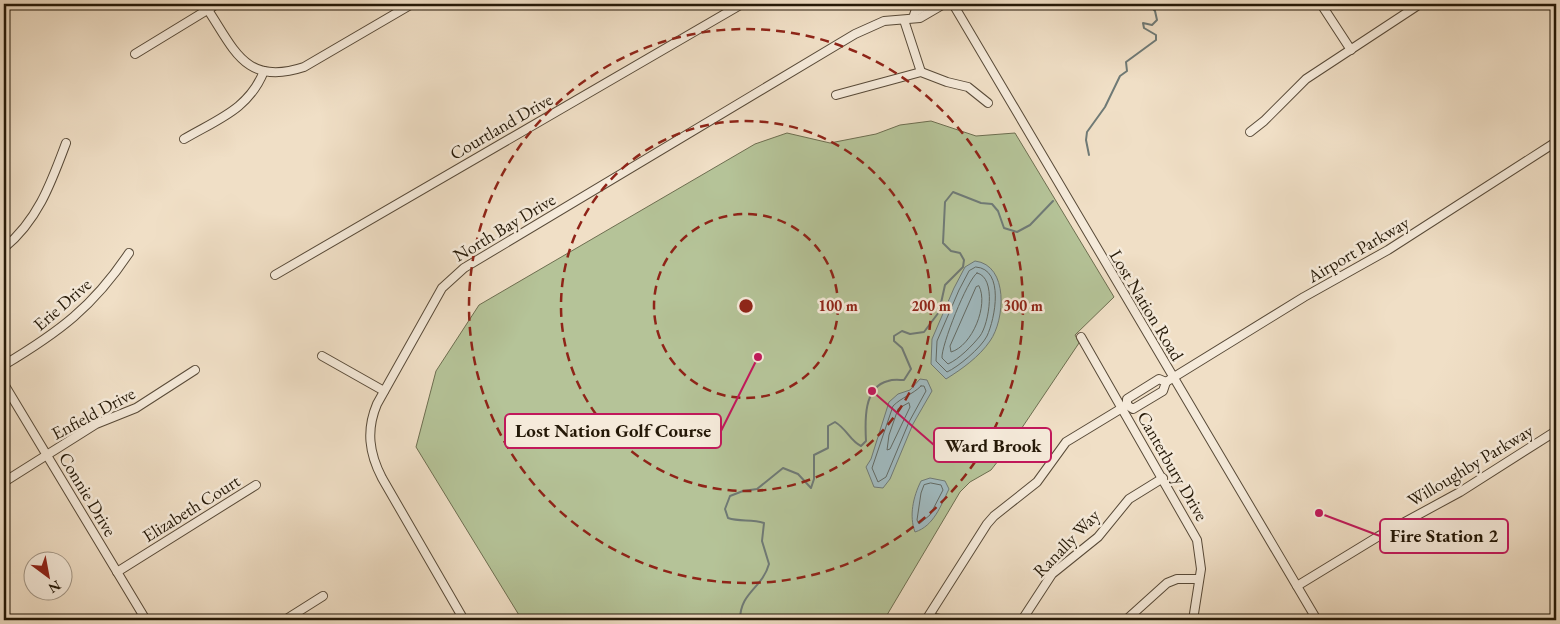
<svg xmlns="http://www.w3.org/2000/svg" width="1560" height="624" viewBox="0 0 1560 624" font-family="'EB Garamond',serif">
<style>
.green{fill:#b5c398;stroke:#6d6e50}
.water{fill:#a0bac0;stroke:#6f7a76}
.lines{fill:none;stroke-linecap:round;stroke-linejoin:round}
.shore{stroke:#626a64;stroke-width:1}
.stream{stroke:#6f7a76;stroke-width:2}
.minor-casing{stroke:#584a38;stroke-width:10}
.minor{stroke:#f5eada;stroke-width:8}
.ring{fill:none;stroke:#8f2418;stroke-width:2.5;stroke-dasharray:9 6}
.labels{text-anchor:middle;dominant-baseline:central;stroke-width:5;stroke-linejoin:round;paint-order:stroke}
.street-label{font-size:18px;fill:#251908;stroke:#f5eada}
.centre{fill:#8f2418;stroke:#f5eada;stroke-width:2.5}
.ring-label{font-size:15px;text-anchor:middle;font-weight:bold;fill:#8f2418;stroke:#f5eada;stroke-width:5;stroke-linejoin:round;paint-order:stroke}
.leader{fill:none;stroke:#c2185b;stroke-width:2}
.callout-dot{fill:#c2185b;stroke:#f5eada;stroke-width:2}
.callout{fill:#f5eada;stroke:#c2185b;stroke-width:2}
.callout-label{font-size:19px;text-anchor:middle;font-weight:bold;fill:#251908}
</style>
<rect width="100%" height="100%" fill="#f0dfc6"/>
<filter id="stains"><feTurbulence type="fractalNoise" baseFrequency=".004" numOctaves="4"/><feColorMatrix values="0 0 0 0 .2 0 0 0 0 .09 0 0 0 0 .02 0 0 0 .5 -.17"/></filter>
<radialGradient id="worn" r=".72"><stop offset=".6" stop-color="#630" stop-opacity="0"/><stop offset="1" stop-color="#630" stop-opacity=".3"/></radialGradient>
<path class="green" d="M 931,121 L 976,136 L 1015,133 L 1114,297 L 1075,335 L 1079,343 L 1009,447 L 991,470 L 970,482 L 960,492 L 884,620 L 522,620 L 416,447 L 436,371 L 479,305 L 755,144 L 787,133 L 830,143 L 876,134 L 900,125 Z"/>
<g class="water">
<path d="M 975,261 C 1009,265 1005,320 990,341 C 979,357 962,369 946,379 L 931,364 L 932,339 L 954,288 L 965,267 Z"/>
<path d="M 920,379 L 927,380 L 932,391 L 913,424 L 890,479 L 883,488 L 874,487 L 866,467 L 871,459 L 889,402 L 898,394 L 910,390 Z"/>
<path d="M 930,478 L 945,481 L 949,489 C 941,505 934,526 915,532 C 909,516 913,497 921,481 Z"/>
</g>
<g class="lines">
<g class="shore">
<path d="M 976,267 C 1005,269 995,319 987,336 C 981,348 958,367 947,372 L 936,361 L 937,341 L 959,290 L 969,271 Z"/>
<path d="M 977,273 C 997,277 989,324 980,336 C 972,346 959,359 948,364 L 942,358 C 941,346 967,280 977,273 Z"/>
<path d="M 979,286 C 989,305 972,346 951,352 L 950,346 L 976,287 Z"/>
<path d="M 921,386 L 924,386 L 926,391 L 909,422 L 886,477 L 878,482 L 872,468 L 893,406 C 902,397 912,395 921,386 Z"/>
<path d="M 909,403 L 910,407 L 890,449 L 887,450 L 889,435 L 898,409 Z"/>
<path d="M 931,483 L 941,485 L 943,490 L 930,515 L 919,524 L 917,520 L 921,493 L 924,485 Z"/>
</g>
<g class="stream">
<path d="M 1089,155 L 1086,140 L 1087,132 L 1105,107 L 1120,76 L 1127,71 L 1126,62 L 1156,40 L 1156,35 L 1144,28 L 1143,23 L 1152,25 L 1157,20 L 1155,11 L 1149,4 L 1126,9 L 1116,4"/>
<path d="M 740,620 C 740,592 762,589 769,564 L 762,541 L 764,523 C 751,519 740,522 728,518 L 725,509 L 730,496 L 743,491 L 757,489 L 783,468 L 798,474 L 811,488 L 814,479 L 814,455 L 828,448 L 828,426 L 835,422 C 847,429 850,441 861,446 L 866,441 C 865,422 863,387 888,381 C 893,379 899,380 904,380 L 911,369 L 902,348 L 894,341 L 894,336 L 902,331 L 910,334 L 924,332 L 939,312 L 945,285 L 963,267 L 964,260 L 960,253 L 951,251 L 943,243 L 945,202 L 953,192 L 981,203 L 992,204 L 998,211 L 1004,228 L 1017,232 L 1030,225 L 1053,201"/>
</g>
<g class="minor-casing">
<g id="minor">
<path d="M 953,4 L 1317,620"/>
<path d="M 1321,4 L 1351,50"/>
<path d="M 208,10 C 235,51 246,86 304,67 L 412,4"/>
<path d="M 913,18 L 915,12 L 929,4"/>
<path d="M 904,20 L 921,72"/>
<path d="M 135,54 L 217,4"/>
<path d="M 836,95 L 921,72 L 947,82 L 968,87 L 988,103"/>
<path d="M 1250,132 L 1264,121 L 1306,79 L 1420,4"/>
<path d="M 184,139 C 218,119 249,109 264,71"/>
<path d="M 4,248 C 38,220 51,183 66,143"/>
<path d="M 275,275 L 742,4"/>
<path d="M 1081,337 L 1197,540 L 1201,569 L 1193,620"/>
<path d="M 322,356 L 384,391"/>
<path d="M 4,365 C 59,332 93,307 129,253"/>
<path d="M 1166,382 L 1304,297 L 1388,250 L 1556,142"/>
<path d="M 4,384 L 146,620"/>
<path d="M 4,482 L 96,424 L 136,408 L 195,370"/>
<path d="M 117,572 L 256,485"/>
<path d="M 1297,586 L 1379,536 L 1460,492 L 1556,431"/>
<path d="M 929,617 L 945,620"/>
<path d="M 285,620 L 323,596"/>
<path d="M 464,620 L 382,478 C 369,453 366,430 377,404 L 442,288 L 464,268 L 855,34 L 884,21 L 920,18 L 944,4"/>
<path d="M 926,620 L 987,524 L 994,516 L 1037,482 L 1066,442 L 1127,405 L 1127,399 L 1159,379 L 1166,382 L 1163,391 L 1133,409 L 1127,405"/>
<path d="M 1022,620 L 1052,574 L 1098,537 L 1129,499 L 1163,478"/>
<path d="M 1126,620 L 1167,583 L 1177,579 L 1199,579"/>
</g>
</g>
<use href="#minor" class="minor"/>
</g>
<g class="ring">
<circle cx="746" cy="306" r="92"/>
<circle cx="746" cy="306" r="185"/>
<circle cx="746" cy="306" r="277"/>
</g>
<g class="labels">
<g class="street-label">
<text transform="translate(501 126) rotate(-30)">Courtland Drive</text>
<text transform="translate(504 227) rotate(-31)">North Bay Drive</text>
<text transform="translate(1358 249) rotate(-30)">Airport Parkway</text>
<text transform="translate(62 304) rotate(-41)">Erie Drive</text>
<text transform="translate(1147 305) rotate(59)">Lost Nation Road</text>
<text transform="translate(93 413) rotate(-28)">Enfield Drive</text>
<text transform="translate(1470 465) rotate(-31)">Willoughby Parkway</text>
<text transform="translate(1173 466) rotate(60)">Canterbury Drive</text>
<text transform="translate(88 494) rotate(59)">Connie Drive</text>
<text transform="translate(191 508) rotate(-32)">Elizabeth Court</text>
<text transform="translate(1066 543) rotate(-46)">Ranally Way</text>
</g>
</g>
<circle cx="746" cy="306" r="8" class="centre"/>
<g class="ring-label">
<text x="838" y="311">100 m</text>
<text x="931" y="311">200 m</text>
<text x="1023" y="311">300 m</text>
</g>
<path class="leader" d="M758 357L721 431M872 391L934 445M1319 513L1380 536"/>
<g class="callout-dot">
<circle cx="758" cy="357" r="5"/>
<circle cx="872" cy="391" r="5"/>
<circle cx="1319" cy="513" r="5"/>
</g>
<g class="callout">
<rect x="505" y="414" width="216" height="34" rx="5"/>
<rect x="934" y="428" width="117" height="34" rx="5"/>
<rect x="1380" y="519" width="128" height="34" rx="5"/>
</g>
<g class="callout-label">
<text x="613" y="437">Lost Nation Golf Course</text>
<text x="993" y="452">Ward Brook</text>
<text x="1444" y="542">Fire Station 2</text>
</g>
<rect width="1560" height="624" fill="none" stroke="#f0dfc6" stroke-width="20"/>
<rect x="5" y="5" width="1550" height="614" fill="none" stroke="#251908" stroke-width="2.5"/>
<rect x="10" y="10" width="1540" height="604" fill="none" stroke="#251908"/>
<g transform="translate(48 576) rotate(148)"><circle r="24" fill="#f5eada" stroke="#a29686"/>
<path d="M0-4L9 19L0 12L-9 19Z" fill="#8f2418"/>
<text y="-8" font-size="14" font-weight="bold" text-anchor="middle" fill="#251908">N</text>
</g>
<rect width="100%" height="100%" filter="url(#stains)"/>
<rect width="100%" height="100%" fill="url(#worn)"/>
</svg>
